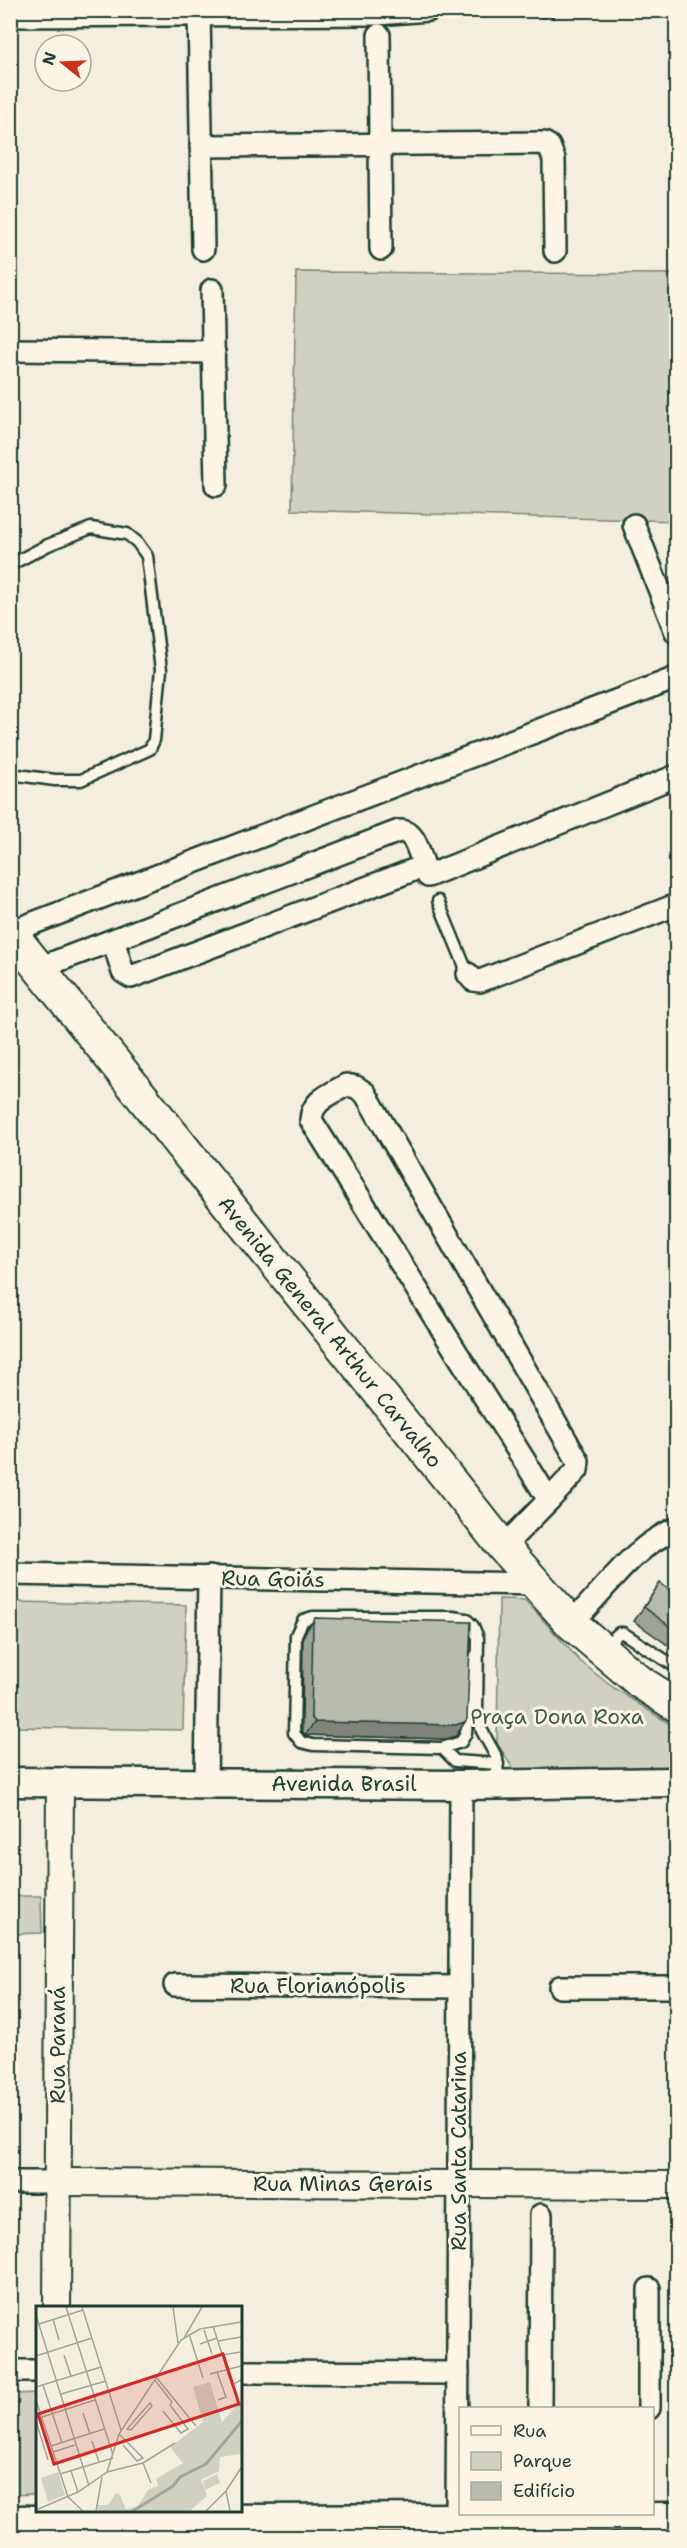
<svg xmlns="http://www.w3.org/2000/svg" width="687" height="2548" viewBox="0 0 687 2548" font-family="'Shantell Sans',sans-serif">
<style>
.green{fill:#d0d1c2;stroke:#78877b;stroke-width:1.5}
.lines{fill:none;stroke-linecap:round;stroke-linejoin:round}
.service-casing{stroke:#1f3d34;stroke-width:15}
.minor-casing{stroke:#1f3d34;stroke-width:26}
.tertiary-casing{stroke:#1f3d34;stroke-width:30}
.secondary-casing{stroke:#1f3d34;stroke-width:33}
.primary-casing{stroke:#1f3d34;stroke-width:36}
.path{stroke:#1f3d34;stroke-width:3;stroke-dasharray:6 4.5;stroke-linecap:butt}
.service{stroke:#fcf5e5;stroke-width:10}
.minor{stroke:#fcf5e5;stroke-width:21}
.tertiary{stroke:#fcf5e5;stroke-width:26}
.secondary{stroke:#fcf5e5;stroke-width:28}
.primary{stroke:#fcf5e5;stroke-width:32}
.wall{fill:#9ea296;stroke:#1f3d34;stroke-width:1.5}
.shaded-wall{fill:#81847a;stroke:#1f3d34;stroke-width:1.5}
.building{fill:#b8bcae;stroke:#1f3d34;stroke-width:1.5}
.labels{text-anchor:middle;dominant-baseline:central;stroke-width:6;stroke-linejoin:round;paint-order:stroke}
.street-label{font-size:21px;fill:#1f3d34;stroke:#fcf5e5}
.park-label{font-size:21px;fill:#425b50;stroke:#fcf5e5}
.inset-river{fill:none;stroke:#a0a89b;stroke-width:3}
.inset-road{fill:none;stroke:#9ea79a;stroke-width:1.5}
.view{fill:#d62828;fill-opacity:0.15;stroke:#d62828;stroke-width:3}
.inset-edge{fill:none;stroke:#1f3d34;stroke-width:3}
</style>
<rect width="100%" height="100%" fill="#f3eede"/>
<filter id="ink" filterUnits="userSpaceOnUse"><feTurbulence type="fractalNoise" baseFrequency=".0167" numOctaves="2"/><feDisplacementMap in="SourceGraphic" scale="12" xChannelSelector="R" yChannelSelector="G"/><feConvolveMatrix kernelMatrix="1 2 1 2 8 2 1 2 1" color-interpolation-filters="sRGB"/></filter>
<g filter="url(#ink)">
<g class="green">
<path d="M 296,272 L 676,274 L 676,521 L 292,510 Z"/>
<path d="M 499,1599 L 525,1600 L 580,1661 L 611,1686 L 676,1728 L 676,1772 L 517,1775 L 497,1743 Z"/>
<path d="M 11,1602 L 186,1605 L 183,1730 L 11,1727 Z"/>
<path d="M 10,1896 L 41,1896 L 42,1933 L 11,1934 Z"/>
<path d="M 37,2393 L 37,2494 L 11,2495 L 11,2394 Z"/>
</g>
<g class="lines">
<g class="service-casing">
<g id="service">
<path d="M 10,565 L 48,545 L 91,528 L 127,534 L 137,542 L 147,556 L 161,670 L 154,740 L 150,749 L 81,780 L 55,780 L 10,774"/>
<path d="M 438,901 L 468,974"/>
<path d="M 603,1648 L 619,1633 L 623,1633 L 676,1667"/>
<path d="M 476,1655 L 470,1675 L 466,1733 L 461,1742 L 442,1748 L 313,1745 L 301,1742 L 294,1733 L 296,1635 L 303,1620 L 313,1617 L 453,1617 L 466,1619 L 473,1626 L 478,1638 L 477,1712 L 482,1731 L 497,1758 L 498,1783"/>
<path d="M 442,1748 L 455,1761 L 498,1764"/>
</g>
</g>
<g class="minor-casing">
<g id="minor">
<path d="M 199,10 L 203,249"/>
<path d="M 10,16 L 377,14 L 429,10"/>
<path d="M 379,35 L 381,249"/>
<path d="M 201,146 L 544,143 L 549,146 L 554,159 L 555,251"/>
<path d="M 212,290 L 216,485"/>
<path d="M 10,350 L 214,352"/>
<path d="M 634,525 L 676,632"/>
<path d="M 428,876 L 676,776"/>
<path d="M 10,932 L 676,678"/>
<path d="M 39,968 L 113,940 L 399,831 C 415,830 419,853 424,866 L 131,977 L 123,972 L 113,940"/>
<path d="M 468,974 L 473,980 L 480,981 L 676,905"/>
<path d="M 346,1085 L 356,1087 L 365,1093 L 578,1461 L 577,1470 L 549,1500 L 311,1120 C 312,1100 330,1095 346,1085 Z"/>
<path d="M 503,1547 L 549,1500"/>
<path d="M 10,1574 L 535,1584"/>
<path d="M 571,1623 C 605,1591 632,1546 676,1529"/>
<path d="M 206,1783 L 209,1577"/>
<path d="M 175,1985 L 460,1987"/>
<path d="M 560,1987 L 676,1987"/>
<path d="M 10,2182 L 58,2182"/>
<path d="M 10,2371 L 38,2371"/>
<path d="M 240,2372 L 458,2373"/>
<path d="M 540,2408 L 541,2215"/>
<path d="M 649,2408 L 649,2289"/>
<path d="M 457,2518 L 461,1785"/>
</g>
</g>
<g class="tertiary-casing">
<g id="tertiary">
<path d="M 58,2182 L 676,2185"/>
<path d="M 57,2308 L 60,1782"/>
</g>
</g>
<g class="secondary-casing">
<g id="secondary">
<path d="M 10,1782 L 461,1785 L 676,1782"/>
<path d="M 10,2520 L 676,2517"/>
</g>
</g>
<g class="primary-casing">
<path id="primary" d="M 10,932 L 503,1547 L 571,1623 L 640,1682 L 676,1705"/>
</g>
<path class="path" d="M 446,13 L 555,17"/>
<use href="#service" class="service"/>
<use href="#minor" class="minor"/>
<use href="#tertiary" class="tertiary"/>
<use href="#secondary" class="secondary"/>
<use href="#primary" class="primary"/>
</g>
<g class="wall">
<path d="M 660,1583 L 676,1595 L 676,1651 L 634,1621 Z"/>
<path d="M 315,1618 L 456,1736 L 446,1739 L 305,1735 L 302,1730 L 303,1637 L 306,1631 Z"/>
</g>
<path class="shaded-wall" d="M 315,1722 L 465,1722 L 456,1736 L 446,1739 L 305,1735 Z"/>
<g class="building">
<path d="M 660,1583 L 676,1595 L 676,1631 L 644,1607 Z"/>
<path d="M 315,1618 L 471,1622 L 467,1719 L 465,1722 L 455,1725 L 315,1722 L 311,1717 L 313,1623 Z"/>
</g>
</g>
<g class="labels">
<g class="street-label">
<text transform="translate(330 1332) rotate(51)">Avenida General Arthur Carvalho</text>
<text transform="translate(273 1579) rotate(1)">Rua Goiás</text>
<text x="344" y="1784">Avenida Brasil</text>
<text x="318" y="1986">Rua Florianópolis</text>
<text transform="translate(58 2045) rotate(-90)">Rua Paraná</text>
<text transform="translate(459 2151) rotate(-90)">Rua Santa Catarina</text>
<text x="343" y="2184">Rua Minas Gerais</text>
</g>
<g class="park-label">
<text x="557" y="1717">Praça Dona Roxa</text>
</g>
</g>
<g transform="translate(36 2306)">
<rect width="206" height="206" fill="#f3eede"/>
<path d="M 174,76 L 186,116 L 205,95 L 205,148 L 184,151 L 183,165 L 165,174 L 169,183 L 167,175 L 181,168 L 184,177 L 169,184 L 171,190 L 154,205 L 62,205 L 61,199 L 72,199 L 80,187 L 84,189 L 90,203 L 102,200 L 112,184 L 122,180 L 120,173 L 147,157 L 134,141 L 167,116 L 157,81 ZM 22,166 L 29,189 L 12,196 L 5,172 Z" fill="#d0d1c2"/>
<path class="inset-river" d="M 97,205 L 137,180 L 144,171 L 170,158 L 205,116"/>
<path class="inset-road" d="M 30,1 L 77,149M 46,1 L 85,124M 137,1 L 142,37M 0,9 L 53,180M 17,13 L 23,34M 3,18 L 47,4M 177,20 L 196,79 L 205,74M 168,24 L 176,48M 153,28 L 167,72M 148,32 L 166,1M 182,35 L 205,31M 164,38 L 181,32M 28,49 L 35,70M 186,49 L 205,46M 0,50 L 56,32M 181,66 L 190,91 L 182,94M 174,68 L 205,60M 120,71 L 160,120M 118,73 L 136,96 L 134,99M 7,79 L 26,137M 0,81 L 65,61M 25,88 L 70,75M 0,94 L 32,191 L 47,205M 114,97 L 116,100 L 95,124 L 91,123 ZM 127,105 L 145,127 L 152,123 L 134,99M 47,107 L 54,128M 6,111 L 59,94M 0,115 L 12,154M 83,128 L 107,152 L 101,155 L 87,139M 56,135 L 63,156M 15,140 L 68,123M 17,146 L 39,139M 107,157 L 115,177M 35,165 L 42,186M 71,166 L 107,157 L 139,137M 24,168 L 77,152M 190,185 L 205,162M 190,185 L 194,205M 0,204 L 42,186 L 71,166 L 83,128 L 145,34 L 164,23 L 205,16M 60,205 L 66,171M 170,205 L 190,185"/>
<path class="view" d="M 187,48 L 203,98 L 18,158 L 2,108 Z"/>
<rect width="206" height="206" class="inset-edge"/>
</g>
<rect width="687" height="2548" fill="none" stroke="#fcf5e5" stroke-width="36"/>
<rect x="18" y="18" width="651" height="2512" fill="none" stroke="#1f3d34" stroke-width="2" filter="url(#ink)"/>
<rect x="459" y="2407" width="195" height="108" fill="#fcf5e5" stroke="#a4ab9e" stroke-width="1.5"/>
<rect x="471" y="2426" width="30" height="9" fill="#fcf5e5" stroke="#a4ab9e" stroke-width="1.5"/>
<text x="513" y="2437" font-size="18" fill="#1f3d34">Rua</text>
<rect x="471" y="2452" width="30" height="18" fill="#d0d1c2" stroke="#a4ab9e" stroke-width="1.5"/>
<text x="513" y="2467" font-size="18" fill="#1f3d34">Parque</text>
<rect x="471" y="2482" width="30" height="18" fill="#b8bcae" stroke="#a4ab9e" stroke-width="1.5"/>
<text x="513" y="2497" font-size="18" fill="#1f3d34">Edifício</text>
<g transform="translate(63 63) rotate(288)"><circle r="28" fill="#fcf5e5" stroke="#a4ab9e" stroke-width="1.5"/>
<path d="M0-4.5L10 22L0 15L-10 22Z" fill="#c8321e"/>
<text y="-9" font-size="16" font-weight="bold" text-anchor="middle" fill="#1f3d34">N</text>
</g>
</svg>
